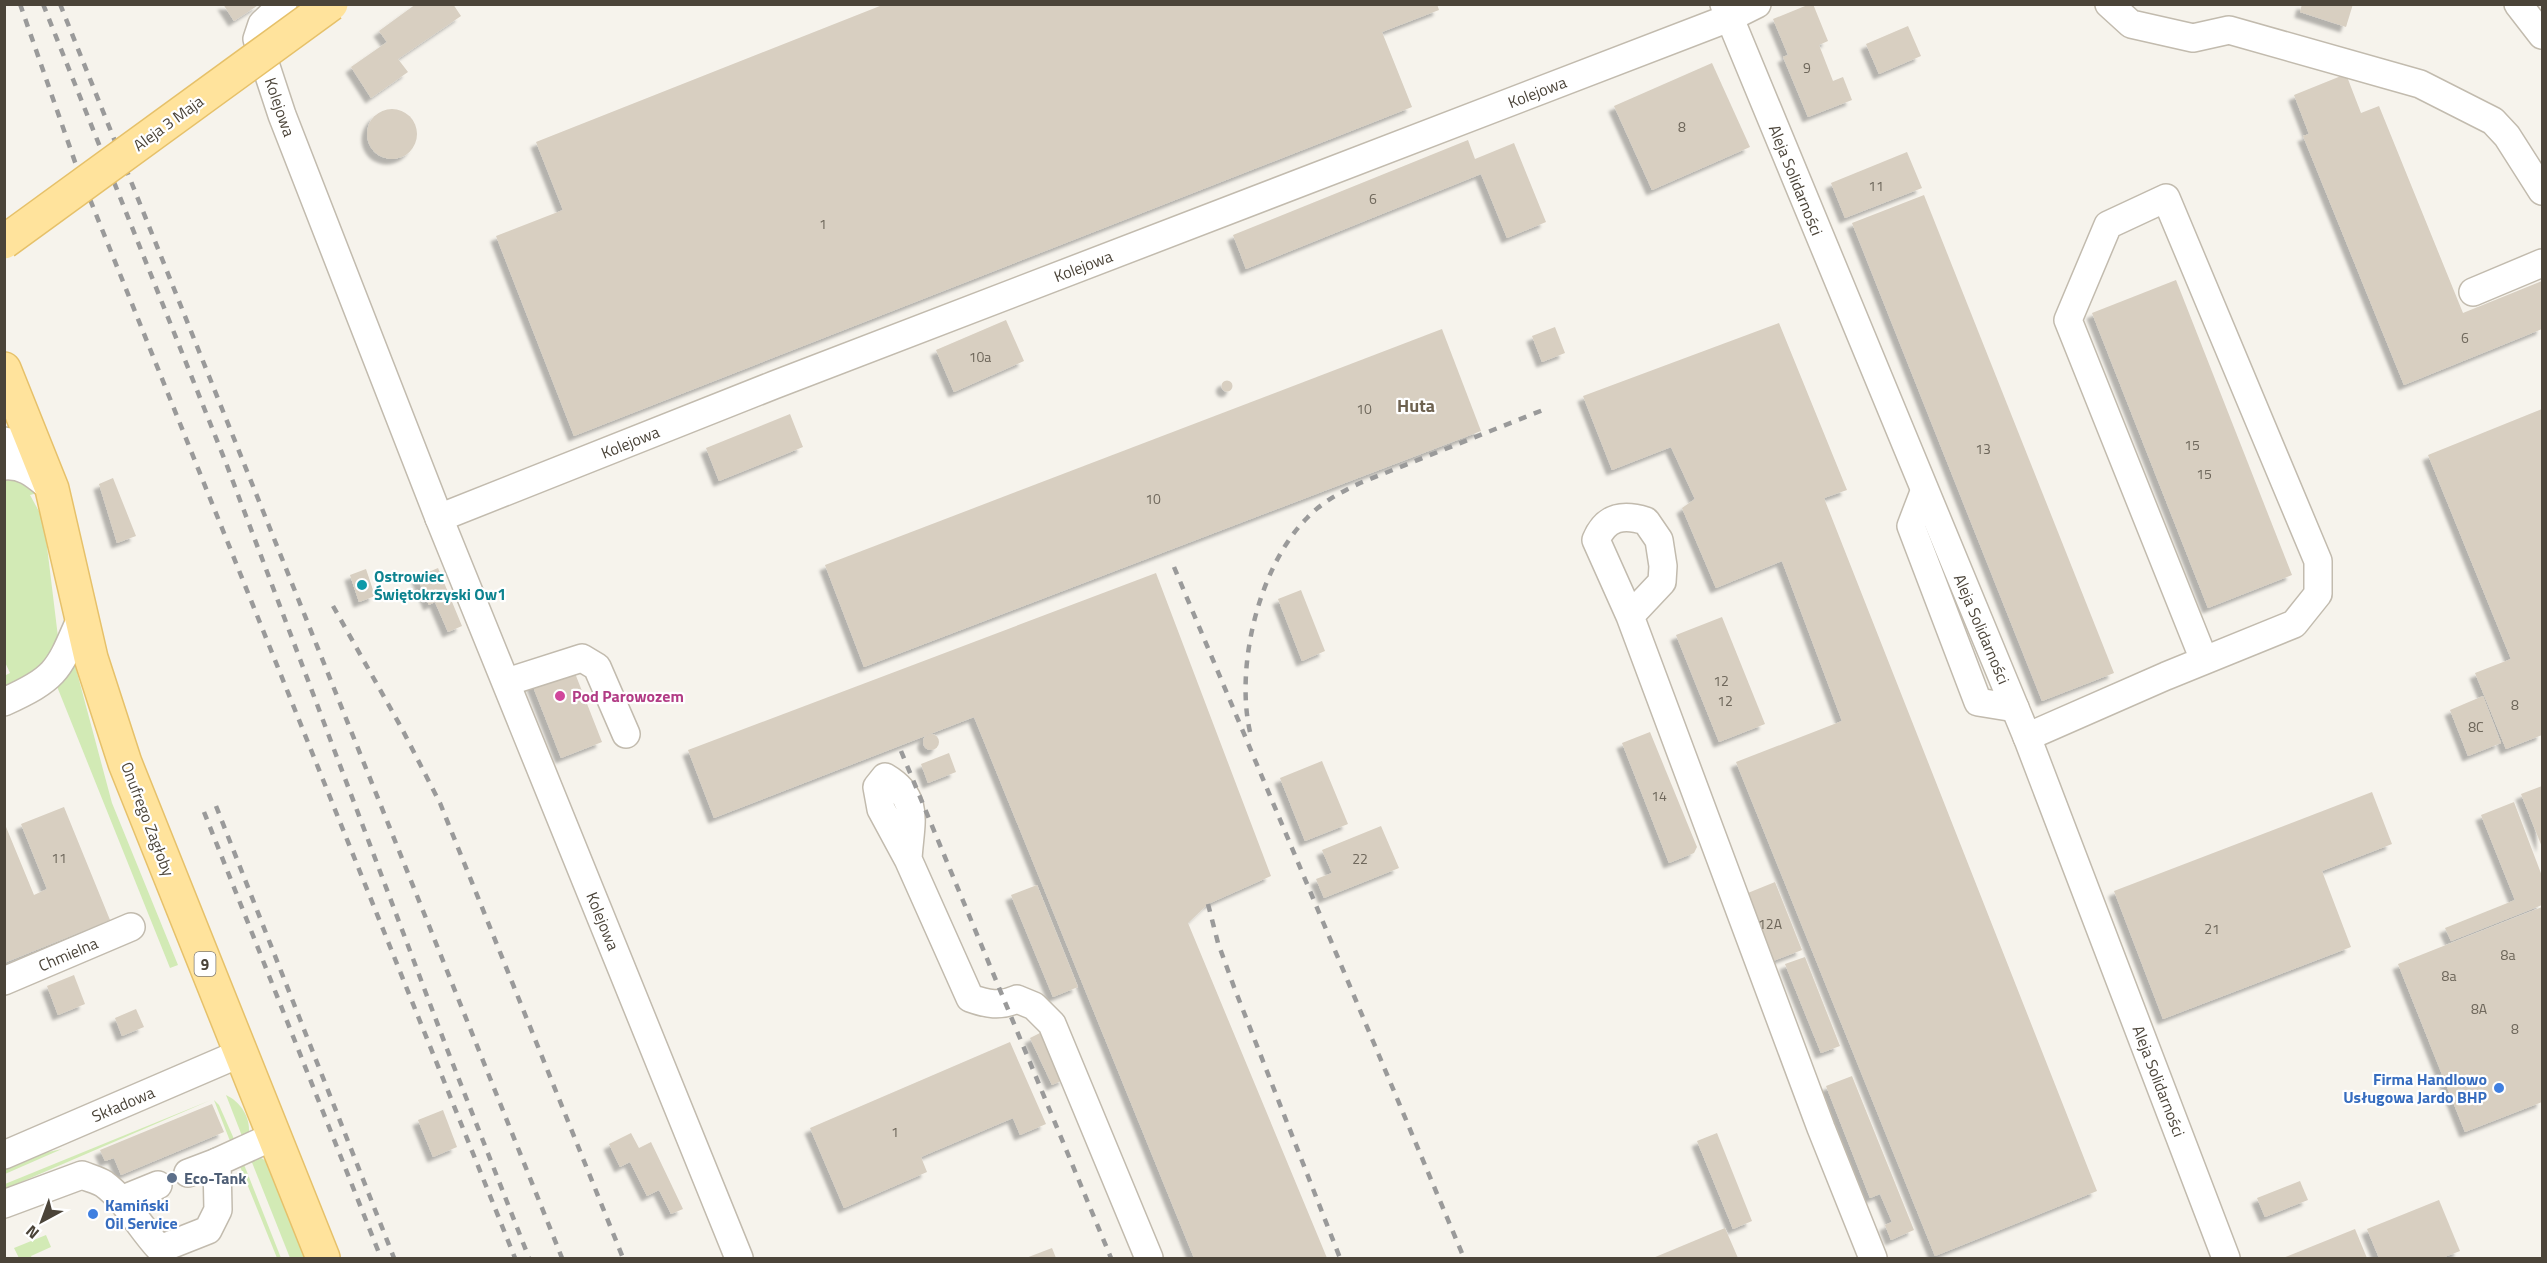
<svg xmlns="http://www.w3.org/2000/svg" width="2547" height="1263" viewBox="0 0 2547 1263" font-family="'Titillium Web',sans-serif">
<style>
.green{fill:#d2eab5}
.building{fill:#d8cfc1;filter:url(#shadow)}
.lines{fill:none;stroke-linecap:round;stroke-linejoin:round}
.minor-casing{stroke:#c2bbae;stroke-width:30}
.major-casing{stroke:#e6c16a;stroke-width:36}
.minor{stroke:#fff;stroke-width:27}
.major{stroke:#ffe39c;stroke-width:33}
.rail{stroke:#9a9a9a;stroke-width:4.5;stroke-dasharray:8 8;stroke-linecap:butt}
.major-bridge-casing{stroke:#e6c16a;stroke-width:36;stroke-linecap:butt}
.major-bridge{stroke:#ffe39c;stroke-width:33}
.culture-dot{fill:#0f9aa8;stroke:#fff;stroke-width:2}
.hotel-dot{fill:#d1479c;stroke:#fff;stroke-width:2}
.shop-dot{fill:#3f7fe0;stroke:#fff;stroke-width:2}
.service-dot{fill:#5c6f8a;stroke:#fff;stroke-width:2}
.labels{text-anchor:middle;dominant-baseline:central;stroke-width:4.5;stroke-linejoin:round;paint-order:stroke}
.number-label{font-size:14px;fill:#6e675b}
.shield{fill:#fff;stroke:#817c74;stroke-width:1.5}
.shield-label{font-size:15px;font-weight:bold;fill:#4b4439}
.street-label{font-size:16px;fill:#4b4439;stroke:#fff}
.culture-label{font-size:16px;font-weight:bold;fill:#0d838f;stroke:#fff;text-anchor:start}
.hotel-label{font-size:16px;font-weight:bold;fill:#b23c85;stroke:#fff;text-anchor:start}
.shop-label{font-size:16px;font-weight:bold;fill:#366cbe;stroke:#fff;text-anchor:end}
.service-label{font-size:16px;font-weight:bold;fill:#4e5e75;stroke:#fff;text-anchor:start}
.neighbourhood-label{font-size:18px;font-weight:bold;fill:#6e6250;stroke:#fff}
</style>
<defs>
<filter id="shadow"><feDropShadow dx="-5.5" dy="5.5" stdDeviation="1.5" flood-color="#0004"/></filter>
</defs>
<rect width="100%" height="100%" fill="#f6f3ec"/>
<g class="green">
<path d="M 4,466 L 52,489 L 30,495 L 41,515 L 45,530 L 58,637 L 44,672 L 5,687 L 4,676 L 10,673 L 4,660 Z"/>
<path d="M 72,663 L 75,665 L 112,803 L 178,965 L 170,968 L 56,684 Z"/>
<path d="M 226,1095 C 241,1102 250,1117 249,1133 L 242,1136 Z"/>
<path d="M 211,1100 L 5,1189 L 5,1184 Z"/>
<path d="M 214,1100 L 219,1105 L 234,1139 L 230,1141 Z"/>
<path d="M 62,1149 L 5,1174 L 5,1166 L 25,1157 Z"/>
<path d="M 258,1156 L 266,1161 L 305,1258 L 290,1258 L 251,1160 Z"/>
<path d="M 243,1162 L 281,1258 L 277,1258 L 239,1164 Z"/>
<path d="M 46,1235 L 51,1247 L 31,1256 L 32,1258 L 19,1258 L 14,1248 Z"/>
</g>
<g class="building">
<path d="M 223,4 L 260,4 L 234,21 Z"/>
<path d="M 416,4 L 453,4 L 461,16 L 398,59 L 408,72 L 371,98 L 351,67 L 387,42 L 379,31 Z"/>
<path d="M 885,4 L 1437,4 L 1439,10 L 1382,32 L 1412,107 L 574,436 L 496,236 L 563,210 L 536,142 Z"/>
<path d="M 1810,4 L 1813,4 L 1828,41 L 1819,45 L 1833,81 L 1843,77 L 1852,100 L 1808,117 L 1783,57 L 1788,55 L 1773,19 Z"/>
<path d="M 2302,4 L 2353,4 L 2346,27 L 2300,12 Z"/>
<path d="M 1908,26 L 1921,56 L 1879,74 L 1866,44 Z"/>
<path d="M 1712,63 L 1750,147 L 1652,190 L 1614,106 Z"/>
<path d="M 2346,74 L 2361,113 L 2379,106 L 2463,313 L 2542,281 L 2542,329 L 2404,385 L 2303,136 L 2309,134 L 2294,95 Z"/>
<circle cx="392" cy="134" r="25"/>
<path d="M 1468,140 L 1475,159 L 1514,143 L 1546,222 L 1507,238 L 1481,174 L 1246,269 L 1233,235 Z"/>
<path d="M 1907,152 L 1922,188 L 1845,218 L 1831,183 Z"/>
<path d="M 1924,195 L 2114,673 L 2042,701 L 1852,223 Z"/>
<path d="M 2176,280 L 2292,575 L 2208,608 L 2092,313 Z"/>
<path d="M 1006,320 L 1024,361 L 954,392 L 936,350 Z"/>
<path d="M 1779,323 L 1847,490 L 1824,498 L 2097,1191 L 1935,1256 L 1736,762 L 1842,721 L 1782,561 L 1716,588 L 1682,508 L 1695,499 L 1671,447 L 1612,470 L 1583,396 Z"/>
<path d="M 1555,327 L 1565,353 L 1542,362 L 1532,336 Z"/>
<path d="M 1442,329 L 1481,431 L 864,667 L 825,565 Z"/>
<circle cx="1227" cy="386" r="5.5"/>
<path d="M 2542,409 L 2542,735 L 2506,749 L 2475,673 L 2511,659 L 2428,455 Z"/>
<path d="M 790,414 L 803,447 L 719,481 L 706,448 Z"/>
<path d="M 113,478 L 136,536 L 117,543 L 99,484 Z"/>
<path d="M 438,568 L 462,626 L 448,632 L 435,602 L 429,605 L 417,577 Z"/>
<path d="M 366,569 L 375,596 L 359,602 L 350,575 Z"/>
<path d="M 1156,573 L 1271,876 L 1208,904 L 1188,923 L 1327,1258 L 1194,1258 L 974,717 L 714,818 L 688,750 Z"/>
<path d="M 1301,590 L 1325,651 L 1302,661 L 1278,599 Z"/>
<path d="M 1722,617 L 1765,724 L 1719,742 L 1676,635 Z"/>
<path d="M 571,663 L 602,742 L 561,758 L 530,679 Z"/>
<path d="M 2483,696 L 2501,743 L 2468,756 L 2450,710 Z"/>
<path d="M 1650,732 L 1697,847 L 1694,853 L 1669,863 L 1622,743 Z"/>
<circle cx="931" cy="742" r="8"/>
<path d="M 949,753 L 956,772 L 928,783 L 921,764 Z"/>
<path d="M 1322,761 L 1348,824 L 1305,841 L 1280,778 Z"/>
<path d="M 2542,786 L 2542,847 L 2521,794 Z"/>
<path d="M 2372,792 L 2392,844 L 2322,871 L 2351,947 L 2163,1019 L 2114,891 Z"/>
<path d="M 2514,802 L 2542,876 L 2542,905 L 2451,941 L 2445,928 L 2515,900 L 2481,815 Z"/>
<path d="M 64,807 L 110,920 L 4,963 L 4,822 L 34,895 L 47,889 L 21,824 Z"/>
<path d="M 1381,826 L 1399,868 L 1324,898 L 1316,879 L 1332,873 L 1322,850 Z"/>
<path d="M 1775,882 L 1802,950 L 1765,964 L 1738,897 Z"/>
<path d="M 1037,885 L 1078,987 L 1053,997 L 1011,895 Z"/>
<path d="M 2542,907 L 2542,1102 L 2465,1132 L 2398,964 Z"/>
<path d="M 1805,957 L 1840,1046 L 1821,1053 L 1785,964 Z"/>
<path d="M 74,975 L 85,1004 L 58,1015 L 47,986 Z"/>
<path d="M 136,1009 L 144,1027 L 122,1036 L 115,1018 Z"/>
<path d="M 1044,1031 L 1065,1079 L 1052,1085 L 1030,1038 Z"/>
<path d="M 1010,1042 L 1046,1124 L 1020,1135 L 1013,1118 L 921,1157 L 927,1172 L 844,1208 L 810,1128 Z"/>
<path d="M 1852,1076 L 1914,1230 L 1891,1240 L 1885,1225 L 1892,1222 L 1880,1194 L 1870,1198 L 1826,1086 Z"/>
<path d="M 212,1104 L 224,1132 L 121,1175 L 114,1158 L 105,1161 L 100,1150 Z"/>
<path d="M 443,1110 L 457,1147 L 433,1157 L 418,1120 Z"/>
<path d="M 631,1133 L 639,1148 L 651,1142 L 683,1209 L 671,1214 L 659,1190 L 647,1196 L 630,1162 L 620,1167 L 609,1144 Z"/>
<path d="M 1717,1133 L 1752,1221 L 1733,1229 L 1697,1141 Z"/>
<path d="M 2300,1181 L 2308,1200 L 2265,1217 L 2257,1198 Z"/>
<path d="M 2439,1200 L 2460,1251 L 2442,1258 L 2379,1258 L 2367,1229 Z"/>
<path d="M 1725,1228 L 1738,1258 L 1653,1258 Z"/>
<path d="M 2355,1229 L 2367,1258 L 2283,1258 Z"/>
<path d="M 1052,1248 L 1056,1258 L 1026,1258 Z"/>
</g>
<g class="lines">
<g class="minor-casing">
<g id="minor">
<path d="M 283,4 L 262,24 L 257,39 L 282,115 L 439,518 L 739,1258"/>
<path d="M 1724,4 L 2027,737 L 2226,1258"/>
<path d="M 2109,4 L 2131,24 L 2193,38 L 2229,30 L 2420,84 L 2493,121 L 2507,136 L 2542,191"/>
<path d="M 2518,4 L 2542,35"/>
<path d="M 2473,292 L 2542,263"/>
<path d="M 4,441 L 36,447"/>
<path d="M 4,466 C 25,464 37,477 52,489"/>
<path d="M 1924,492 L 1911,526 L 1978,702 L 2015,708"/>
<path d="M 439,518 L 774,385 L 1729,18 L 1757,4"/>
<path d="M 1630,616 L 1662,582 L 1663,566 L 1659,540 L 1646,521 C 1624,514 1606,516 1596,540 L 1630,616 L 1821,1128 L 1873,1258"/>
<path d="M 507,682 L 582,658 L 597,667 L 626,734"/>
<path d="M 4,702 C 58,677 58,671 81,618"/>
<path d="M 2027,737 L 2166,676 L 2294,624 L 2318,594 L 2318,561 L 2166,198 L 2108,225 L 2068,320 L 2204,660"/>
<path d="M 908,859 C 910,823 921,798 885,777 L 877,787 L 881,809 L 908,859 L 970,998 C 987,1004 1000,1007 1017,999 L 1034,1006 L 1052,1024 L 1149,1258"/>
<path d="M 4,981 L 131,927"/>
<path d="M 4,1155 L 241,1053"/>
<path d="M 188,1173 L 217,1162"/>
<path d="M 121,1200 L 158,1185"/>
<path d="M 4,1204 L 82,1175 C 89,1178 98,1180 104,1184 C 127,1201 140,1228 160,1249 L 208,1230 L 218,1210 L 217,1162 L 274,1136"/>
</g>
</g>
<g class="major-casing">
<path id="major" d="M 4,369 L 52,489 L 91,658 L 125,763 L 323,1258"/>
</g>
<use href="#minor" class="minor"/>
<use href="#major" class="major"/>
<g class="rail">
<path d="M 20,4 L 75,162 L 515,1258"/>
<path d="M 43,4 L 226,463 L 447,1049 L 529,1258"/>
<path d="M 60,4 L 562,1258"/>
<path d="M 1174,567 L 1464,1258"/>
<path d="M 333,606 L 401,727 L 440,803 L 623,1258"/>
<path d="M 1250,732 C 1235,666 1259,566 1307,518 C 1322,502 1341,492 1360,483 L 1548,408"/>
<path d="M 901,751 L 1111,1258"/>
<path d="M 216,806 L 394,1258"/>
<path d="M 204,812 L 381,1258"/>
<path d="M 1208,904 L 1218,943 L 1234,987 L 1340,1258"/>
</g>
<g class="major-bridge-casing">
<path id="major-bridge" d="M 4,242 L 331,4"/>
</g>
<use href="#major-bridge" class="major-bridge"/>
</g>
<circle class="culture-dot" cx="362" cy="585" r="6"/>
<circle class="hotel-dot" cx="560" cy="696" r="6"/>
<g class="shop-dot">
<circle cx="2499" cy="1088" r="6"/>
<circle cx="93" cy="1214" r="6"/>
</g>
<circle class="service-dot" cx="172" cy="1178" r="6"/>
<g class="labels">
<g class="number-label">
<text x="1807" y="67">9</text>
<text x="1682" y="126">8</text>
<text x="1876" y="185">11</text>
<text x="1373" y="198">6</text>
<text x="823" y="223">1</text>
<text x="2465" y="337">6</text>
<text x="980" y="356">10a</text>
<text x="1364" y="408">10</text>
<text x="2192" y="444">15</text>
<text x="1983" y="448">13</text>
<text x="2204" y="473">15</text>
<text x="1153" y="498">10</text>
<text x="1721" y="680">12</text>
<text x="1725" y="700">12</text>
<text x="2515" y="704">8</text>
<text x="2476" y="726">8C</text>
<text x="1659" y="795">14</text>
<text x="59" y="857">11</text>
<text x="1360" y="858">22</text>
<text x="1770" y="923">12A</text>
<text x="2212" y="928">21</text>
<text x="2508" y="954">8a</text>
<text x="2449" y="975">8a</text>
<text x="2479" y="1008">8A</text>
<text x="2515" y="1028">8</text>
<text x="895" y="1131">1</text>
</g>
<rect class="shield" x="194.5" y="952" width="21" height="24" rx="4.5"/>
<g class="shield-label">
<text x="205" y="964">9</text>
</g>
<g class="street-label">
<text transform="translate(1537 92) rotate(-21)">Kolejowa</text>
<text transform="translate(280 107) rotate(71)">Kolejowa</text>
<text transform="translate(168 123) rotate(-36)">Aleja 3 Maja</text>
<text transform="translate(1796 180) rotate(68)">Aleja Solidarności</text>
<text transform="translate(1083 266) rotate(-21)">Kolejowa</text>
<text transform="translate(630 442) rotate(-22)">Kolejowa</text>
<text transform="translate(1982 629) rotate(67)">Aleja Solidarności</text>
<text transform="translate(148 819) rotate(69)">Onufrego Zagłoby</text>
<text transform="translate(603 921) rotate(68)">Kolejowa</text>
<text transform="translate(68 954) rotate(-23)">Chmielna</text>
<text transform="translate(2159 1081) rotate(69)">Aleja Solidarności</text>
<text transform="translate(123 1104) rotate(-23)">Składowa</text>
</g>
<g class="culture-label">
<text x="374" y="576">Ostrowiec<tspan x="374" dy="18">Świętokrzyski Ow1</tspan></text>
</g>
<g class="hotel-label">
<text x="572" y="696">Pod Parowozem</text>
</g>
<g class="shop-label">
<text x="2487" y="1079">Firma Handlowo<tspan x="2487" dy="18">Usługowa Jardo BHP</tspan></text>
<text x="105" y="1205" text-anchor="start">Kamiński<tspan x="105" dy="18">Oil Service</tspan></text>
</g>
<g class="service-label">
<text x="184" y="1178">Eco-Tank</text>
</g>
<g class="neighbourhood-label">
<text x="1416" y="405">Huta</text>
</g>
</g>
<rect width="2547" height="1263" fill="none" stroke="#4b4439" stroke-width="12"/>
<g transform="translate(42 1221) rotate(221)" stroke="#ffffff" stroke-width="4.5" paint-order="stroke">
<path d="M0-4.5L10 22L0 15L-10 22Z" fill="#4b4439"/>
<text y="-9" font-size="16" font-weight="bold" text-anchor="middle" fill="#4b4439">N</text>
</g>
</svg>
